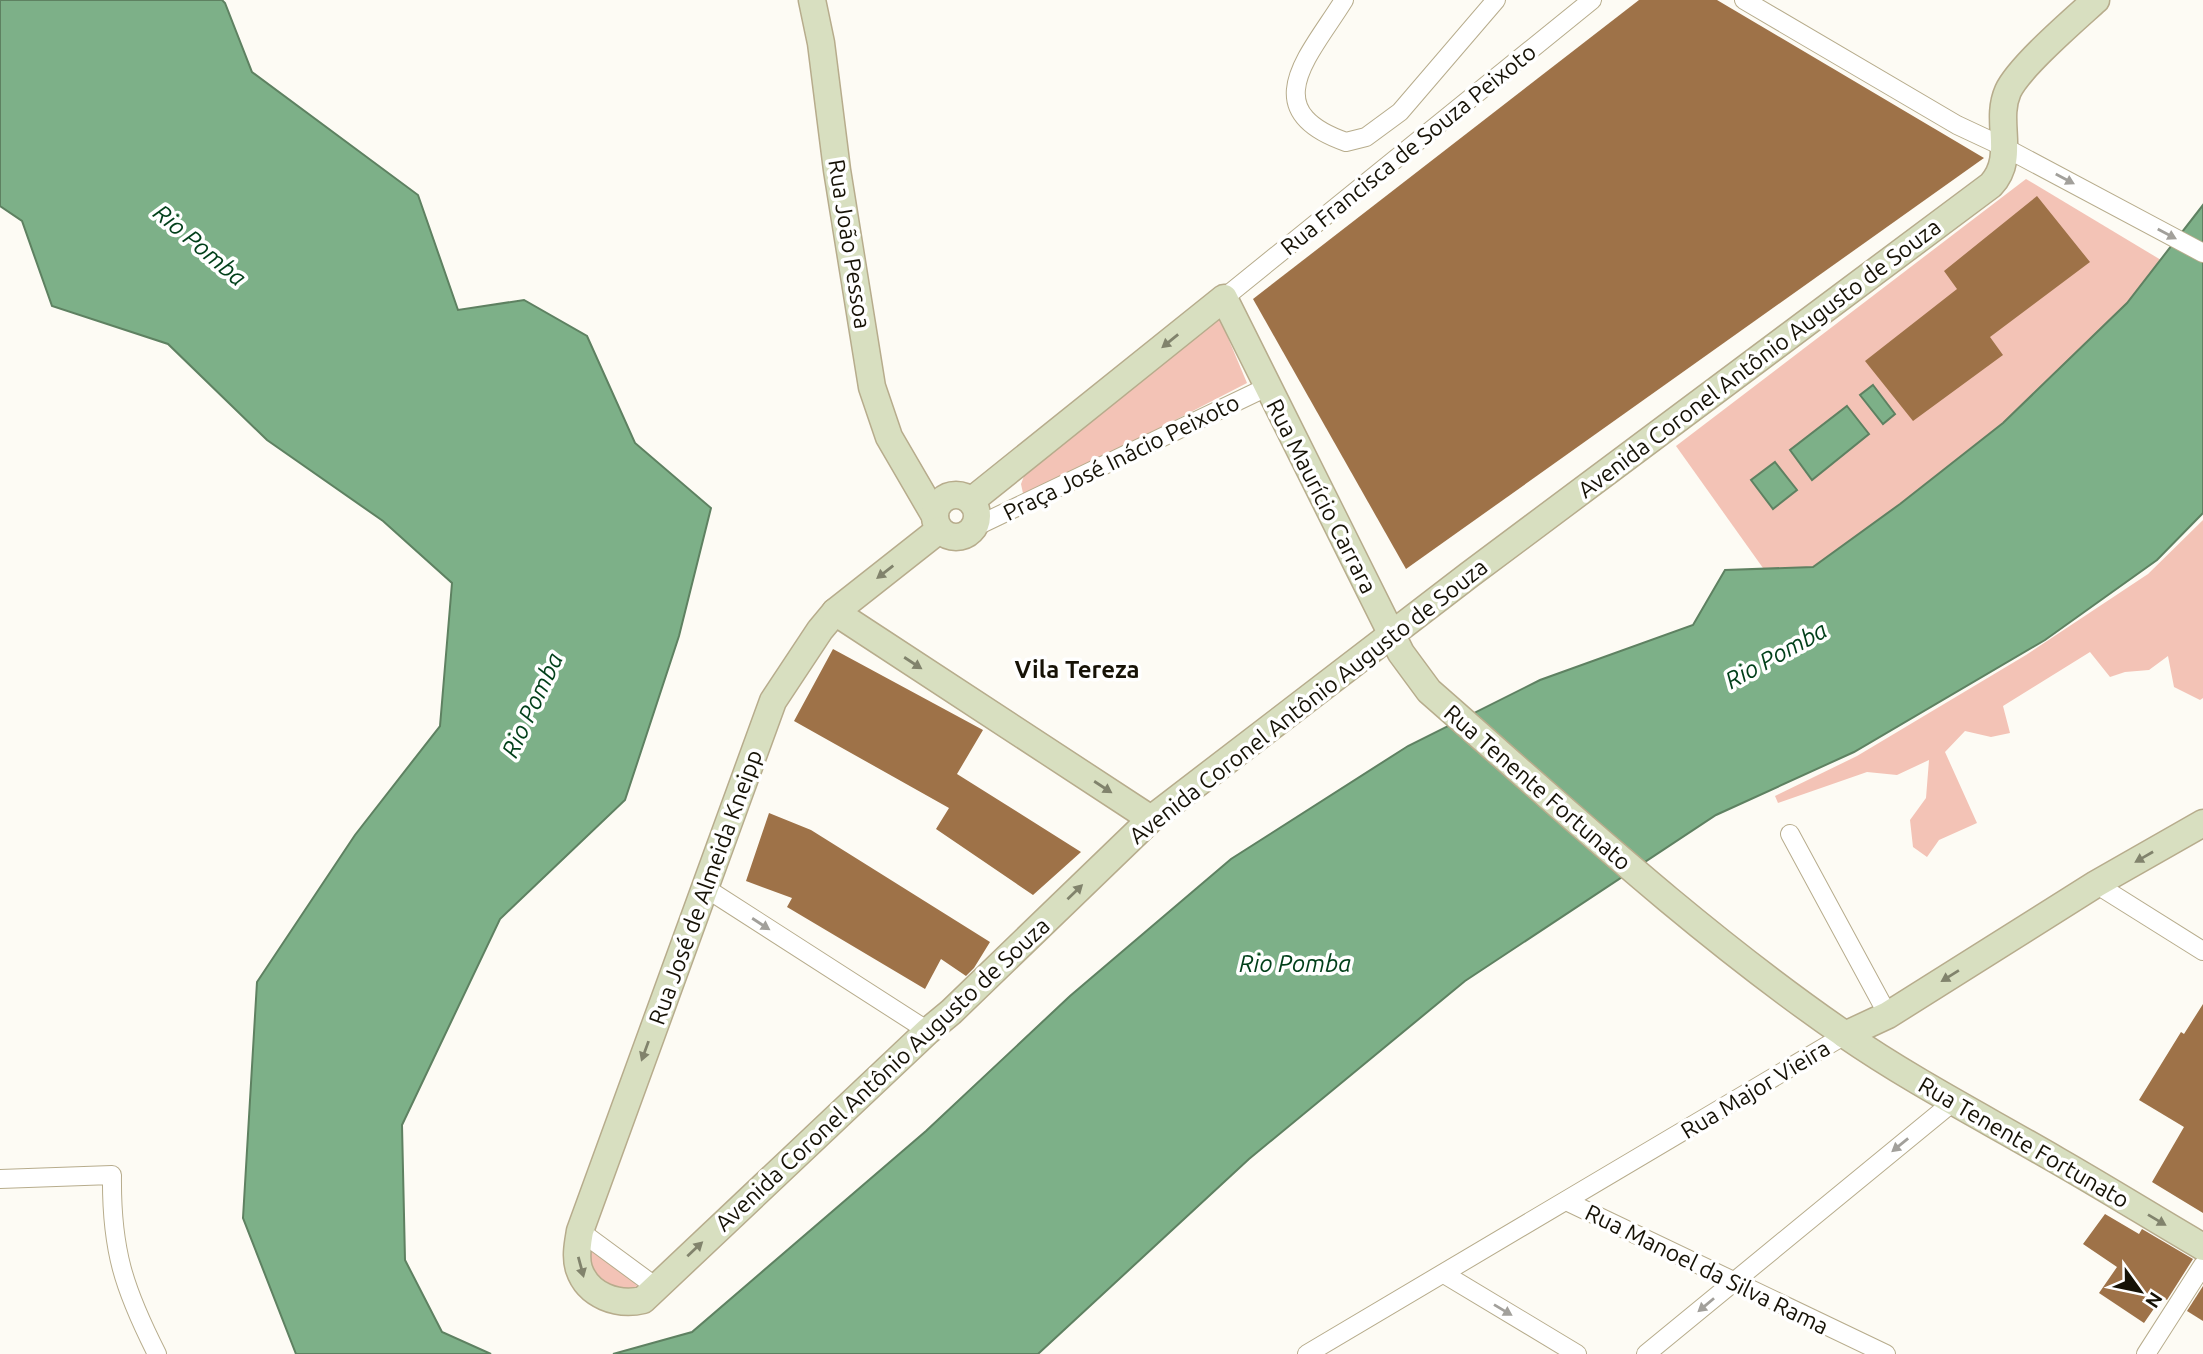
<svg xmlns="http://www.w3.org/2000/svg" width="2203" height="1354" viewBox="0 0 2203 1354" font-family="Ubuntu,sans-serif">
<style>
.green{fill:#f3c3b6}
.water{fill:#7db088;stroke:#5e8161;stroke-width:2}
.building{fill:#9e7248}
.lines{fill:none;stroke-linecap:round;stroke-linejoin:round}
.street-casing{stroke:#b7ac8c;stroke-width:20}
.secondary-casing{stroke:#b7ac8c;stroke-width:29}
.street{stroke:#fff;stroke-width:18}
.secondary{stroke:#d8dfc0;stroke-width:26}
.oneway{fill:#a2a09b}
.oneway2{fill:#81836c}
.labels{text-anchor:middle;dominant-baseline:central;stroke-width:7;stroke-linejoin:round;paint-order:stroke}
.street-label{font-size:23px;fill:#161206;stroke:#fff}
.water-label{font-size:24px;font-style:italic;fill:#003f19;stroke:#fff}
.neighbourhood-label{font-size:24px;font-weight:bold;fill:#161206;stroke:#fff}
</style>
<rect width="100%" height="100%" fill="#fdfbf4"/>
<g class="green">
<path d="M 2026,179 L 2161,260 L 2127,303 L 2003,423 L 1900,504 L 1813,567 L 1763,568 L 1676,446 Z"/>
<path d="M 1218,314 L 1247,383 L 1024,498 L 1021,484 L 1027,468 Z"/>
<path d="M 2203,520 L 2203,698 L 2200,700 L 2174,687 L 2168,656 L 2149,670 L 2125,672 L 2110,677 L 2090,652 L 2003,706 L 2010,733 L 1991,737 L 1965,731 L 1945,752 L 1977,823 L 1939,840 L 1927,857 L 1913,847 L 1910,820 L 1926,798 L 1929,760 L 1897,775 L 1867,772 L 1778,803 L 1775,796 L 1857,756 L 2026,655 L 2148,574 Z"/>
<path d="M 585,1239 L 628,1274 L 638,1287 L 616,1298 L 582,1267 Z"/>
</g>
<g class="water">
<path d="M 0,0 L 222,0 L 225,3 L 252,72 L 418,195 L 458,310 L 524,300 L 587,336 L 635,443 L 711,508 L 679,636 L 625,800 L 500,919 L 402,1125 L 405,1260 L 442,1332 L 491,1354 L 296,1354 L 243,1218 L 257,982 L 355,835 L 440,726 L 452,583 L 383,521 L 267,440 L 168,344 L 52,306 L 22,221 L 0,206 Z"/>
<path d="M 2203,205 L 2203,513 L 2157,560 L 2045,640 L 1854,752 L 1716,815 L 1465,981 L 1249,1159 L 1038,1354 L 613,1354 L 692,1332 L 926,1131 L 1070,996 L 1231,859 L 1408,746 L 1540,680 L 1693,625 L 1725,570 L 1813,567 L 1900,504 L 2003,423 L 2127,303 Z"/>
<path d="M 1873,385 L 1895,414 L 1883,424 L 1860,395 Z"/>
<path d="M 1847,406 L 1869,434 L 1812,480 L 1790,450 Z"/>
<path d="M 1775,462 L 1797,490 L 1773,509 L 1751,480 Z"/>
</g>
<g class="building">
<path d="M 1639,0 L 1717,0 L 1984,158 L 1406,569 L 1253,299 Z"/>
<path d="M 2037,196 L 2090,262 L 1990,337 L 2003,355 L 1913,421 L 1865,361 L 1957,289 L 1944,271 Z"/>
<path d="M 833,649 L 983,730 L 957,774 L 1081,852 L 1033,895 L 936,829 L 949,808 L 794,721 Z"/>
<path d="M 769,813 L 811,830 L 990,942 L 974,968 L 966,976 L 941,959 L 925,989 L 787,907 L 792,898 L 746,881 Z"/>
<path d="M 2203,1004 L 2203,1213 L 2152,1182 L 2184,1127 L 2139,1100 L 2181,1032 L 2184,1034 Z"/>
<path d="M 2105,1214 L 2139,1234 L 2142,1229 L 2193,1259 L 2167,1300 L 2162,1297 L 2144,1323 L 2099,1293 L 2117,1267 L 2083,1244 Z"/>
<path d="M 2203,1286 L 2203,1321 L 2187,1311 Z"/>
</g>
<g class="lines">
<g class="street-casing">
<g id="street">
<path d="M 1344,0 C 1310,55 1254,110 1346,142 L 1366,137 L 1400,112 L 1496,0"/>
<path d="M 1744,0 L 1957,125 L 2004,147 L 2203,253"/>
<path d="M 1224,298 L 1592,0"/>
<path d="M 975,527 L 1267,387"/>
<path d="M 1790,834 L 1888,1015"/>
<path d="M 2096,884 L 2203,951"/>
<path d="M 704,887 L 928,1031"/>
<path d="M 0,1179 L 112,1175 C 111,1250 124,1289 157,1354"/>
<path d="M 1566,1201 L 1886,1354"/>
<path d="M 580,1231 L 656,1287"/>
<path d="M 1444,1274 L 1577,1354"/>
<path d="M 1307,1354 L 1845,1035"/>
<path d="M 1646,1354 L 1953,1102"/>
<path d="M 2146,1354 L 2203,1265"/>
</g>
</g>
<g class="secondary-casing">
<g id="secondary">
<path d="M 812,0 L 821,43 L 837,170 L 872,387 L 889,437 L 935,516"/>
<circle cx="956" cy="516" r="21"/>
<path d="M 971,501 L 1224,298 L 1401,653 L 1429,691 C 1564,809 1696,932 1844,1034 C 1912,1081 1986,1119 2058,1161 C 2107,1189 2155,1219 2203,1247"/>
<path d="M 939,530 L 835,612 L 820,630 L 773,701 L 580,1231 C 578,1243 575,1257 579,1269 C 588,1296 618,1306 643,1300 L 928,1031 L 951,1012 L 1151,819 L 1469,575 L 1991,185 C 2017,157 1994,122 2008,91 C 2019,67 2074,20 2096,0"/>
<path d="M 835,612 L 1151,819"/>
<path d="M 1845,1035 L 1888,1015 L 2096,884 L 2203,823"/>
</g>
</g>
<use href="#street" class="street"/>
<use href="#secondary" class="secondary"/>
</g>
<defs><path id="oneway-solid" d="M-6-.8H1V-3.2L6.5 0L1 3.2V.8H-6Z" transform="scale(1.75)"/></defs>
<g class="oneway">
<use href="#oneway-solid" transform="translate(2065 179) rotate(28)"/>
<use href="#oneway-solid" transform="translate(2167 234) rotate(28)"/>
<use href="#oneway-solid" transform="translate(761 924) rotate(33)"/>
<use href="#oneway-solid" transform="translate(1900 1145) rotate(141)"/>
<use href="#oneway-solid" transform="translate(1706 1305) rotate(140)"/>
<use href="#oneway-solid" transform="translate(1503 1310) rotate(31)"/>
</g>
<g class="oneway2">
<use href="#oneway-solid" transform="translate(1170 341) rotate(141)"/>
<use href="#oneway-solid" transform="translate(885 572) rotate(142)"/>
<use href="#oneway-solid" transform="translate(913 663) rotate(33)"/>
<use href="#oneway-solid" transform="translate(1103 787) rotate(33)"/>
<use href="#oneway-solid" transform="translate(2144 857) rotate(150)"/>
<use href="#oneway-solid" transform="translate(1075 892) rotate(-44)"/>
<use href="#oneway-solid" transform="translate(1950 976) rotate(148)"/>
<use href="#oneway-solid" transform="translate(645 1051) rotate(110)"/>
<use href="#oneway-solid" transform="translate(2157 1220) rotate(31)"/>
<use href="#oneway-solid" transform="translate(695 1249) rotate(-43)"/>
<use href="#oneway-solid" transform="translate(581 1267) rotate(75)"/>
</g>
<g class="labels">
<g class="street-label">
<text transform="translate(1408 149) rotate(-39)">Rua Francisca de Souza Peixoto</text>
<text transform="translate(850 244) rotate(81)">Rua João Pessoa</text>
<text transform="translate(1759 358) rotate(-37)">Avenida Coronel Antônio Augusto de Souza</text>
<text transform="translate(1121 457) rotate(-26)">Praça José Inácio Peixoto</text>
<text transform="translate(1322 496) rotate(63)">Rua Maurício Carrara</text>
<text transform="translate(1308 701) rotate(-38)">Avenida Coronel Antônio Augusto de Souza</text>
<text transform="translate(1538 787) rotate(41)">Rua Tenente Fortunato</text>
<text transform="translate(705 887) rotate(-70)">Rua José de Almeida Kneipp</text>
<text transform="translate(882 1074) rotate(-43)">Avenida Coronel Antônio Augusto de Souza</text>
<text transform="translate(1755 1089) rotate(-31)">Rua Major Vieira</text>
<text transform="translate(2024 1142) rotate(30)">Rua Tenente Fortunato</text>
<text transform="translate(1707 1269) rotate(26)">Rua Manoel da Silva Rama</text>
</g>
<g class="water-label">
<text transform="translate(200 245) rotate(40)">Rio Pomba</text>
<text transform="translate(1776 655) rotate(-29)">Rio Pomba</text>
<text transform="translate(532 705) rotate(-65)">Rio Pomba</text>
<text x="1295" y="963">Rio Pomba</text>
</g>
<g class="neighbourhood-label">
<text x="1077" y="669">Vila Tereza</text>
</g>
</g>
<g transform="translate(2140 1291) rotate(123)" stroke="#ffffff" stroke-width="5" paint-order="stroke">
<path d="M0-5L12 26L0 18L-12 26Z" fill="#161206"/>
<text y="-10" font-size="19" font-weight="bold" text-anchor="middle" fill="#161206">N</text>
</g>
</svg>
